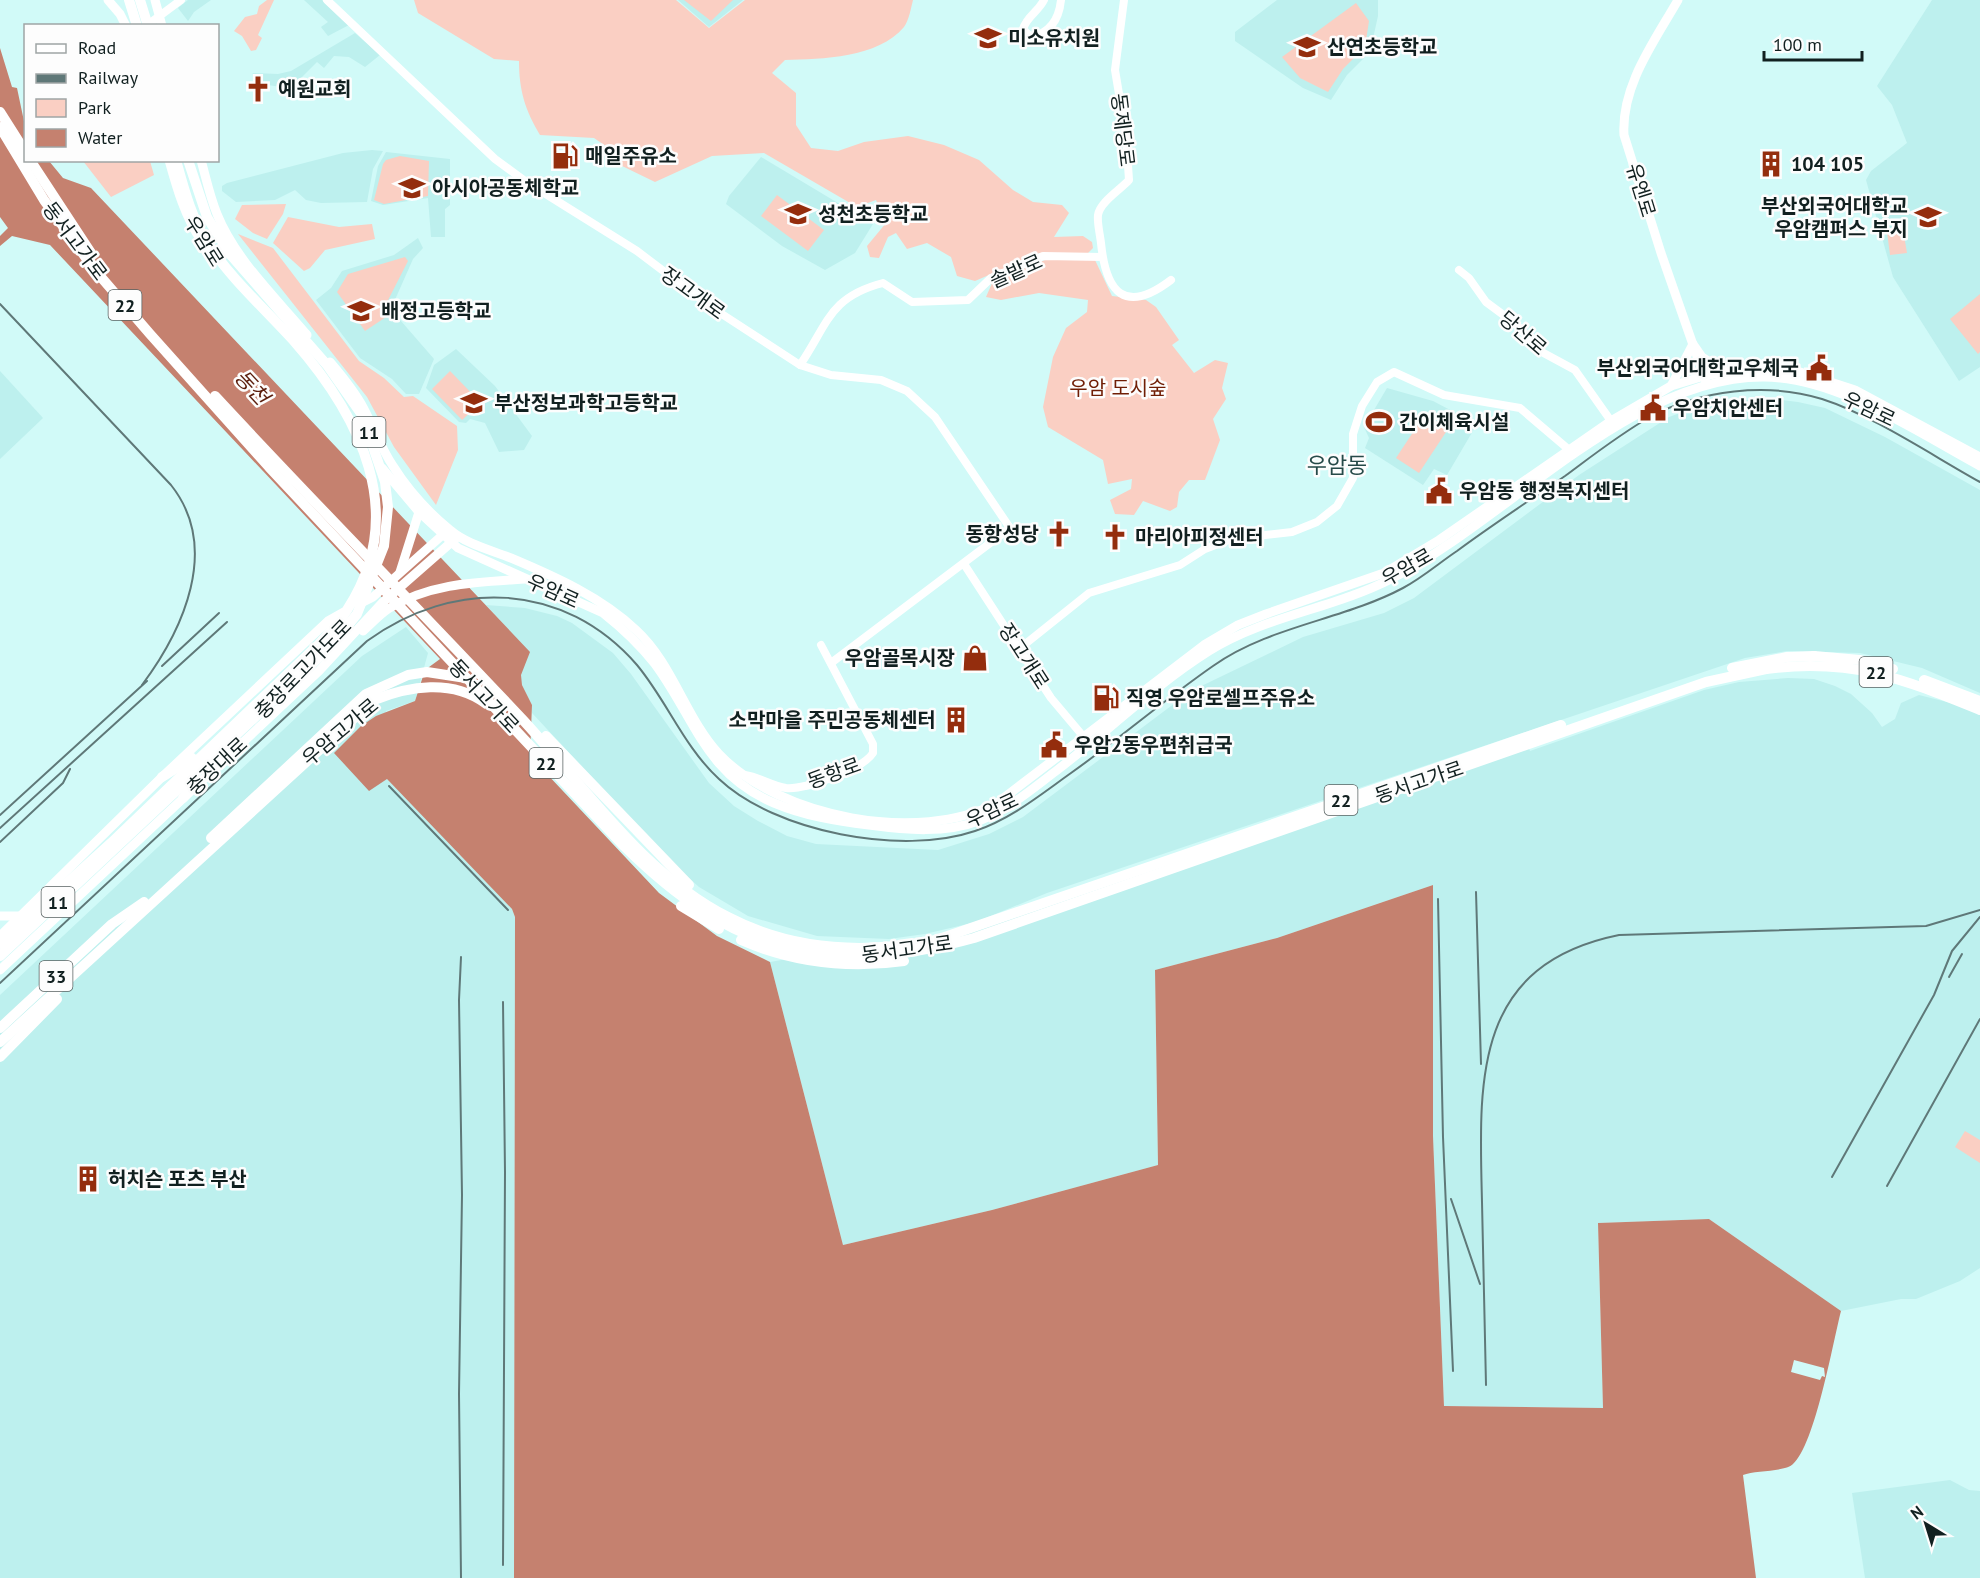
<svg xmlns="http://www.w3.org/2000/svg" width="1980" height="1578" viewBox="0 0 1980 1578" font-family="'PT Sans','Noto Sans KR',sans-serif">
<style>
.built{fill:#bdf0ee}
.green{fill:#facfc3}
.water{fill:#c5816f}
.pier{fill:#d1faf8}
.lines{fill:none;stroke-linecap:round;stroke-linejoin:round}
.tertiary{stroke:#fff;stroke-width:8}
.secondary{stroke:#fff;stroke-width:9}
.primary{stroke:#fff;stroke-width:10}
.trunk{stroke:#fff;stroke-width:10}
.rail{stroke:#5f7878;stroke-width:2}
.labels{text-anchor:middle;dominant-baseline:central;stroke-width:5;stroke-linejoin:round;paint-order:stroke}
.shield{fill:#fdfdfd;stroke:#586262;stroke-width:1.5}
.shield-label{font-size:18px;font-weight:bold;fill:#112020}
.poi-label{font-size:20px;font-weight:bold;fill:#112020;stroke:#fdfdfd;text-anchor:start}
.street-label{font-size:20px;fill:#112020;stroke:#fdfdfd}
.park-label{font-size:20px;fill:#701e05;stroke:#fdfdfd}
.water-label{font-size:21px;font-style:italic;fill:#5c1e0d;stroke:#fdfdfd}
.quarter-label{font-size:22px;fill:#264a49;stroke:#fdfdfd}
</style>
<rect width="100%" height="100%" fill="#d1faf8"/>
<g class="built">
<path d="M 188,0 L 211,0 L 194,12 L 188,21 L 178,8 Z"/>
<path d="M 304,0 L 322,0 L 349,25 L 328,36 L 321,27 L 328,22 Z"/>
<path d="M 678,0 L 743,0 L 709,27 Z"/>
<path d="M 1277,0 L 1378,0 L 1378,16 L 1370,52 L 1347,75 L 1331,100 L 1303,88 L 1235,41 L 1235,32 Z"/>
<path d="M 1932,0 L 1980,0 L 1980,367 L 1959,381 L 1893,277 L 1866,180 L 1871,171 L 1907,143 L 1892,105 L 1877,86 Z"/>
<path d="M 355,33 L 380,55 L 365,67 L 349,57 L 334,56 L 324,68 L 317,62 L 302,77 L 287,88 L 268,85 L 252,73 L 278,74 L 291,71 Z"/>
<path d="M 372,150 L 383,151 L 373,169 L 367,202 L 321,203 L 306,200 L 295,190 L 275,200 L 236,202 L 222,191 L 222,186 L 227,183 L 343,153 Z"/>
<path d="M 386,152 L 450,159 L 450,205 L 445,209 L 445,237 L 431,237 L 428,198 L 383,205 L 371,201 L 378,166 Z"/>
<path d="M 761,157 L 873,224 L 855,253 L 825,270 L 782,246 L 726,204 L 729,196 Z"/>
<path d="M 418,238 L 423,248 L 413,259 L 394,302 L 401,321 L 434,359 L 419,394 L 406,394 L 392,379 L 360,358 L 316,300 L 331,288 L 342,271 L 394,255 Z"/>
<path d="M 456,349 L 495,386 L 532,436 L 524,450 L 499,452 L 485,423 L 470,419 L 466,423 L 459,422 L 426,388 L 434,365 Z"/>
<path d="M 0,371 L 43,418 L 0,459 Z"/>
<path d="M 1387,388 L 1433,401 L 1477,424 L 1447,475 L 1434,469 L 1423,485 L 1365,448 L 1369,438 L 1364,427 Z"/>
<path d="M 1767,398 L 1798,402 L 1825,408 L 1885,437 L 1980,490 L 1980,693 L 1922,668 L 1860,653 L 1787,651 L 1745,658 L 1047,893 L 976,922 L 925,934 L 889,939 L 817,936 L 748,916 L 699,887 L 671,862 L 532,713 L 532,705 L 522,685 L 520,675 L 529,652 L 486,605 L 525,608 L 557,616 L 572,623 L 613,653 L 631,674 L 709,783 L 734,806 L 758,821 L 787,836 L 816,844 L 938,850 L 989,834 L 1023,817 L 1191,691 L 1303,637 L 1384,613 L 1414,598 L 1579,475 L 1669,417 L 1702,405 Z"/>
<path d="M 406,627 L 428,653 L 415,701 L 386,711 L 368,790 L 387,779 L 512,909 L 515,917 L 514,1578 L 0,1578 L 0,995 L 362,656 Z"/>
<path d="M 1788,678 L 1814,679 L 1835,686 L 1851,694 L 1872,713 L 1882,727 L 1895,719 L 1901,703 L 1919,695 L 1955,704 L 1980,713 L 1980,1268 L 1960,1281 L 1916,1299 L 1901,1299 L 1841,1311 L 1709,1219 L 1598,1223 L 1603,1408 L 1444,1406 L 1433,1136 L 1433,885 L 1277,938 L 1155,970 L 1158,1165 L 992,1210 L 843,1245 L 770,962 L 874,944 L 877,958 L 1526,742 L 1530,751 L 1704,690 L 1739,682 Z"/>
<path d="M 1950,1480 L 1969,1490 L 1980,1491 L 1980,1578 L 1865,1578 L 1852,1493 Z"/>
</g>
<g class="green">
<path d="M 267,0 L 274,0 L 258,35 L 262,38 L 256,50 L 251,51 L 242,36 L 234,31 L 245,17 L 257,14 L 259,6 Z"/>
<path d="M 414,0 L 676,0 L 709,28 L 745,0 L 913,0 C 911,8 909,20 904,27 C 878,58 822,59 785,60 L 772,73 L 796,93 L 796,125 L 811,148 L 838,151 L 864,142 L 908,136 L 944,145 L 979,160 L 1013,190 L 1033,202 L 1062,205 L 1069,213 L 1054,237 L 1083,236 L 1092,242 L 1093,248 L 1088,253 L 1040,253 L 975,281 L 957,276 L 951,257 L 927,243 L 907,249 L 896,233 L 888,237 L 879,258 L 870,257 L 867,246 L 886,223 L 876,200 L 857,207 L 764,153 L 712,156 L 655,182 L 620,165 L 610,149 L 594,138 L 540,135 C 525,110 519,90 519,61 L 494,59 L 418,13 Z"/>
<path d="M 684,0 L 733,0 L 711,21 Z"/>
<path d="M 1356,3 L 1369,21 L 1365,47 L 1343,69 L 1328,92 L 1300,78 L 1282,57 Z"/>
<path d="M 400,156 L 429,161 L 428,196 L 384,204 L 374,200 L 383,164 L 386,160 Z"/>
<path d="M 83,161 L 150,161 L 154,175 L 111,197 Z"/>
<path d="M 777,195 L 824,230 L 808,251 L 761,216 Z"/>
<path d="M 286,204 L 283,214 L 267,239 L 253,233 L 235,219 L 242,205 Z"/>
<path d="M 288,217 L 339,227 L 372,224 L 375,239 L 325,250 L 310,268 L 304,271 L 273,243 Z"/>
<path d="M 1903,229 L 1907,253 L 1890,255 L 1887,232 Z"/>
<path d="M 238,234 L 273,248 L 359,361 L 384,378 L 404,397 L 413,396 L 457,426 L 458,450 L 436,505 L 394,447 L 367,397 Z"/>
<path d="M 405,257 L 408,261 L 383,310 L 386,317 L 365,331 L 337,292 L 348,274 Z"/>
<path d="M 1045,260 L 1095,260 L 1112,296 L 1146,300 L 1156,307 L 1179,340 L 1172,345 L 1194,373 L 1215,360 L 1228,363 L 1222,388 L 1226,399 L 1213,419 L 1220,440 L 1205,480 L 1189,480 L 1179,492 L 1177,507 L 1170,511 L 1143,501 L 1134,515 L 1115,514 L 1110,500 L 1131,489 L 1132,479 L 1108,484 L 1103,460 L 1048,427 L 1043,407 L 1053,357 L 1066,328 L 1087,312 L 1088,300 L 1039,293 L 1001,300 L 986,297 L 993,281 Z"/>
<path d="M 1980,294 L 1980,352 L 1978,354 L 1950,319 Z"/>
<path d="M 450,371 L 481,403 L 462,420 L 432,389 Z"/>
<path d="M 1425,414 L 1448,429 L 1419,473 L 1396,458 Z"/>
<path d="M 1965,1131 L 1980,1140 L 1980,1163 L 1955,1147 Z"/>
</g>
<path class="water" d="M 0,48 L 12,87 L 17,88 L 25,126 L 26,160 L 49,161 L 63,178 L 91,188 L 530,652 L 521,675 L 522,685 L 532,705 L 530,756 L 659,893 L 717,936 L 770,962 L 843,1245 L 992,1210 L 1158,1165 L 1155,970 L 1277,938 L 1433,885 L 1433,1136 L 1444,1406 L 1603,1408 L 1598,1223 L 1709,1219 L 1841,1311 C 1833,1342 1815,1445 1793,1464 C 1785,1472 1755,1470 1743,1475 L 1756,1578 L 514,1578 L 515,917 L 512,909 L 387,779 L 369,791 L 334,753 L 361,726 L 376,716 L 415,701 L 425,670 L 440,659 L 50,245 L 12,236 L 0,246 L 0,236 L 8,228 L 0,217 Z"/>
<path class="pier" d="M 1794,1360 L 1824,1368 L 1825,1377 L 1822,1376 L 1820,1380 L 1791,1372 Z"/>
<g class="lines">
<g class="tertiary">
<path d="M 327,0 L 495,159 L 525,181 L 637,251 L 711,307 L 800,365 L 831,375 L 881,380 L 907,391 L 935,417 L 1010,528 L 831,663"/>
<path d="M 1044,0 C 1038,12 1027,16 1023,29 L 1031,37 C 1050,33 1059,19 1061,0"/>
<path d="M 1124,0 L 1115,70 L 1126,136 L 1129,180 C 1120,190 1100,202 1098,215 C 1097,223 1100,234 1101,243 C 1106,293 1125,315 1171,280"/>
<path d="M 146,26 L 181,0"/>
<path d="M 1459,270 L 1469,278 L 1486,302 L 1517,325 L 1538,350 L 1575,370 L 1611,421"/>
<path d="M 800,365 C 828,324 829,297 883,283 L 912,302 L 968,300 L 991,278 L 1043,256 L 1102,257"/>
<path d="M 964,564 L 1051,698 L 1088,742"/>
<path d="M 1019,649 L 1089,593 L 1180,565 L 1205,549 L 1231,539 L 1292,532 L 1317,522 L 1337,506 L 1353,478 L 1353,434 L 1362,406 L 1377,382 L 1394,372 L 1444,395 L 1520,408 L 1574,454"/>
<path d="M 745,775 C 759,777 772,786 786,788 C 805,790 863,769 873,753 L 873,744 L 821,645"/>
</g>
<g class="secondary">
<path d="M 108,0 L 120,14 L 126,26"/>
<path d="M 155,0 L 162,26"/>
<path d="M 1678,0 C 1654,42 1621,86 1624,135 L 1661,253 L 1706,382"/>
<path d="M 169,160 C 177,189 185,217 202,242"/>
<path d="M 201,160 C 206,178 210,197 217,214 C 235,259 276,298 307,335"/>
<path d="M 330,362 C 342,376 355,392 364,409 C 374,428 381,448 393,466 C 408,490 428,512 450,530 C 466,544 491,550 511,558 C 556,577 601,597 636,630 C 673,664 685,717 719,754 C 780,818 919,844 997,803 L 1204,645 L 1238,625 L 1266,614 L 1384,573 L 1439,540 L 1611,421 L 1671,386 L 1704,376 L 1740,369 L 1769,368 L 1797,371 L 1855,390 L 1980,457"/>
<path d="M 1671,386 L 1693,344 L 1702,357 L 1726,372"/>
<path d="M 382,468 L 419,512 L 458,548 L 603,613 C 622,628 640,645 655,664 C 695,718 705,774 774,803 C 805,816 836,821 869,825 C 906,830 945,834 981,820 C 1009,809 1032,789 1056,771 C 1107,732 1155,685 1209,651 C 1265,616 1332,609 1391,579 C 1506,521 1631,376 1764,377 C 1837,377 1917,432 1980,466"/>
<path d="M 400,572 L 419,512"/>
<path d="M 359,604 L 373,597 L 447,531"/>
<path d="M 363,631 C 371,624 379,615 388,609 C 429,583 478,582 525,579"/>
<path d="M 0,916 L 20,916"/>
<path d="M 0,936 L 162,777 L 328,621 L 344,612"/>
<path d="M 0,970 L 319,671 L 382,603 L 455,539"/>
</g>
<g class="primary">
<path d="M 1814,656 L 1860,660 L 1893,669"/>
<path d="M 1766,669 C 1852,658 1901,678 1980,710"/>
<path d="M 1924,680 L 1980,701"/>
</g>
<g class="trunk">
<path d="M 129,0 L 137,26"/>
<path d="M 140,0 L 148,26"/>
<path d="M 0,112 L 26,153"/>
<path d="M 0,127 L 44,200 L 94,269 L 150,334 L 269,467 L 624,846 C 732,953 826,979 974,938 L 1706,682 L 1766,669"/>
<path d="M 30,160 L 91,253"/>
<path d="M 215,396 C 316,505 421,611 523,720 C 586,788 643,874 728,917 C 793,951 865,954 936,940 L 1561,725"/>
<path d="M 1732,668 L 1787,657 L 1814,656"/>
<path d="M 546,736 L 689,885"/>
<path d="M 162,777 L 192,758"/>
<path d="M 183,798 L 197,782"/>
<path d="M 211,838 L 366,694 L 408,675 L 427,672 L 466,678"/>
<path d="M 681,906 L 719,929"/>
<path d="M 741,940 C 794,963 847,969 904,961"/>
<path d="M 0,944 L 111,843 L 321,642 C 330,631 340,621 347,610 C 410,514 360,416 293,340 C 265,309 232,280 209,245 C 192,220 184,189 176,160"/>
<path d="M 0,956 L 331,646 L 357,614 L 384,546 L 388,507 L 385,482 L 362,415 L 327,365 L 229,253 L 207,217 L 188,160"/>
<path d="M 0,1028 L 112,924 L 144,902"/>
<path d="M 0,1042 L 374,700 C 409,686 452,679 485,703"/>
<path d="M 0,1057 L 57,999"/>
</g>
<g class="rail">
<path d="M 0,304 L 171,485 C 221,548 183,630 142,685"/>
<path d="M 162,666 L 219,613"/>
<path d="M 389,786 L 508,910"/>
<path d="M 0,815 L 147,681"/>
<path d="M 0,828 L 227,622"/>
<path d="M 0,842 L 63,783 L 70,769"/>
<path d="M 1476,892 L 1481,1064"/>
<path d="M 1438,899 L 1443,1137 L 1453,1371"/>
<path d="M 1949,977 L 1962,954"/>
<path d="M 0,983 L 367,641 C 454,578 564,581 637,665 C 667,701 684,747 719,779 C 775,832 902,856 975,831 C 1011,819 1040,795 1071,773 C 1119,739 1164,700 1213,666 C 1269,626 1343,620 1403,588 C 1422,578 1439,563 1457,551 C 1492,525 1529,501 1565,476 C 1592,456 1620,434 1650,417 C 1700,390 1767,382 1822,399 C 1872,415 1933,456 1980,482"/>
<path d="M 1832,1177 L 1934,995 L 1952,951 L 1980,917"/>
<path d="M 1887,1186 L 1980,1019"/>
<path d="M 1451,1199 L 1480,1284"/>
<path d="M 1486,1385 C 1485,1324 1483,1263 1482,1202 C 1479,1081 1472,965 1619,935 L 1926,926 L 1980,910"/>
<path d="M 503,1565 L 505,1172 L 503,1002"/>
<path d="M 461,1578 L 459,1394 L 462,1195 L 459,1000 L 461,957"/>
</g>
</g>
<defs>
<g id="school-bare" transform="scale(2.07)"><path d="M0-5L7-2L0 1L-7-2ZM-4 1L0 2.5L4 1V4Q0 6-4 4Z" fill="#942d0d" stroke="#fdfdfd" stroke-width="2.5" paint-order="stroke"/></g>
<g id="church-bare" transform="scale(2.07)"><path d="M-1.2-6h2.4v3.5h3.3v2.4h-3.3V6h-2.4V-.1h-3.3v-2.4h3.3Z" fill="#942d0d" stroke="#fdfdfd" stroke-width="2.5" paint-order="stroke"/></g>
<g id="fuel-bare" transform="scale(2.07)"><path d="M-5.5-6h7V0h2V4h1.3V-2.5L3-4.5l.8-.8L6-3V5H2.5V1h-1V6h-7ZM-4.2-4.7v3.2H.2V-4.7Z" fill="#942d0d" stroke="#fdfdfd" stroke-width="2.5" paint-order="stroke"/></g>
<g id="building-bare" transform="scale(2.07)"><path d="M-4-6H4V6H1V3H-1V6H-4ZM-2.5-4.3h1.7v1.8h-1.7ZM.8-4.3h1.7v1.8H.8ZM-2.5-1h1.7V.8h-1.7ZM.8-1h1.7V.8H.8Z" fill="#942d0d" stroke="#fdfdfd" stroke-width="2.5" paint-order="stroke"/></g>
<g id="university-bare" transform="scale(2.07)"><path d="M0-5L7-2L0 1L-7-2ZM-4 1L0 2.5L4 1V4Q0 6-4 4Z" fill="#942d0d" stroke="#fdfdfd" stroke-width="2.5" paint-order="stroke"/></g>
<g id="civic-bare" transform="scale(2.07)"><path d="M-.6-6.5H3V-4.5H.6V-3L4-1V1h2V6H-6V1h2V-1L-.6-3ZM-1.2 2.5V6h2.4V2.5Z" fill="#942d0d" stroke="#fdfdfd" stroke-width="2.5" paint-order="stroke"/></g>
<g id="stadium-bare" transform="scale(2.07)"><path d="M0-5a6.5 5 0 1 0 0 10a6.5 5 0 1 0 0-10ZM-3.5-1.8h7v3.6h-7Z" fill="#942d0d" stroke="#fdfdfd" stroke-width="2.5" paint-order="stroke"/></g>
<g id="shop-bare" transform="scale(2.07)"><path d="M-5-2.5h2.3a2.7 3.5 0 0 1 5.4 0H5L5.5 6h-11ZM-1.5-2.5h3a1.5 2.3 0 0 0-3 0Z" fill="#942d0d" stroke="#fdfdfd" stroke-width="2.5" paint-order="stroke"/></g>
</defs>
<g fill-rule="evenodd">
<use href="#school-bare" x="988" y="38"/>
<use href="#school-bare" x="1307" y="47"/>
<use href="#church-bare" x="258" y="89"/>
<use href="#fuel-bare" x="565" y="156"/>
<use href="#building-bare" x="1771" y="164"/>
<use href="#school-bare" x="412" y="188"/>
<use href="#school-bare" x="798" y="214"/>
<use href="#university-bare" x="1928" y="217"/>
<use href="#school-bare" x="361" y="311"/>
<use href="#civic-bare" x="1819" y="368"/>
<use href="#school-bare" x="474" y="403"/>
<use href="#civic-bare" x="1653" y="408"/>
<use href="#stadium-bare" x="1379" y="422"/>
<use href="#civic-bare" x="1439" y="491"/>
<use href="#church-bare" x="1059" y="534"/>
<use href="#church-bare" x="1115" y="537"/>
<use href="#shop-bare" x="975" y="658"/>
<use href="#fuel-bare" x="1106" y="698"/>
<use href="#building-bare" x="956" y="720"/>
<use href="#civic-bare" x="1054" y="745"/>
<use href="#building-bare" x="88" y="1179"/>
</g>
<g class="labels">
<g class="shield">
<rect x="108.5" y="290" width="33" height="30" rx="4.5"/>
<rect x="352.5" y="417" width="33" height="30" rx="4.5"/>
<rect x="1859.5" y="657" width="33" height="30" rx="4.5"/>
<rect x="529.5" y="748" width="33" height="30" rx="4.5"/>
<rect x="1324.5" y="785" width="33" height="30" rx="4.5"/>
<rect x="41.5" y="887" width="33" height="30" rx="4.5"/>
<rect x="39.5" y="961" width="33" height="30" rx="4.5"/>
</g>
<g class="shield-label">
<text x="125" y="305">22</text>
<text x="369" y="432">11</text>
<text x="1876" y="672">22</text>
<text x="546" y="763">22</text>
<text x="1341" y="800">22</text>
<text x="58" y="902">11</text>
<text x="56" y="976">33</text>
</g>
<g class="poi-label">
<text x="1008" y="38">미소유치원</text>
<text x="1327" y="47">산연초등학교</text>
<text x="278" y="89">예원교회</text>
<text x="585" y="156">매일주유소</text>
<text x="1791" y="164">104 105</text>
<text x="432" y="188">아시아공동체학교</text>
<text x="1908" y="206" text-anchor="end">부산외국어대학교<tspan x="1908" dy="23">우암캠퍼스 부지</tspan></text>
<text x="818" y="214">성천초등학교</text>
<text x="381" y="311">배정고등학교</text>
<text x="1799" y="368" text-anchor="end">부산외국어대학교우체국</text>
<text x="494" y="403">부산정보과학고등학교</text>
<text x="1673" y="408">우암치안센터</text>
<text x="1399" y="422">간이체육시설</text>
<text x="1459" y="491">우암동 행정복지센터</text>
<text x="1039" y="534" text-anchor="end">동항성당</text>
<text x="1135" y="537">마리아피정센터</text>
<text x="955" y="658" text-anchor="end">우암골목시장</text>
<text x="1126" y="698">직영 우암로셀프주유소</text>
<text x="936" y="720" text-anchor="end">소막마을 주민공동체센터</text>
<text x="1074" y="745">우암2동우편취급국</text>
<text x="108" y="1179">허치슨 포츠 부산</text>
</g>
<g class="street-label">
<text transform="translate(1123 130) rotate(83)">동제당로</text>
<text transform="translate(1641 190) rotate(73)">유엔로</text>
<text transform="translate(75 241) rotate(53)">동서고가로</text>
<text transform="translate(204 241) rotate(58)">우암로</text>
<text transform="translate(1016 271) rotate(-24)">솔밭로</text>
<text transform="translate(693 293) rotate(36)">장고개로</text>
<text transform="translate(1523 333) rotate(41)">당산로</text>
<text transform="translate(1869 409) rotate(25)">우암로</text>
<text transform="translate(1407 567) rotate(-30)">우암로</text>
<text transform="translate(553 591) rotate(24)">우암로</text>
<text transform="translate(1024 656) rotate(57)">장고개로</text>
<text transform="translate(303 669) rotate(-46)">충장로고가도로</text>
<text transform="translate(484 696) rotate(47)">동서고가로</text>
<text transform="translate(340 732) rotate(-40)">우암고가로</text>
<text transform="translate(217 766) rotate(-43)">충장대로</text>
<text transform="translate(834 773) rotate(-20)">동항로</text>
<text transform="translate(1419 782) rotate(-19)">동서고가로</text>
<text transform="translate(992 810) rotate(-25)">우암로</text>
<text transform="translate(907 949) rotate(-8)">동서고가로</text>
</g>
<g class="park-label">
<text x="1118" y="388">우암 도시숲</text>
</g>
<g class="water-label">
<text transform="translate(252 387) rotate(47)">동천</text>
</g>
<g class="quarter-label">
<text x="1337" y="465">우암동</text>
</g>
</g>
<rect x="24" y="24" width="195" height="138" fill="#fdfdfd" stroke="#9fa5a5" stroke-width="1.5"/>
<rect x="36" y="44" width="30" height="9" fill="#ffffff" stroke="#9fa5a5" stroke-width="1.5"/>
<text x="78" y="54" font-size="18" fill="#112020">Road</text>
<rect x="36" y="74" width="30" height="9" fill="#5f7878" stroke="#9fa5a5" stroke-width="1.5"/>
<text x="78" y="84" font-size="18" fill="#112020">Railway</text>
<rect x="36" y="99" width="30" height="18" fill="#facfc3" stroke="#9fa5a5" stroke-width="1.5"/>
<text x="78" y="114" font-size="18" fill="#112020">Park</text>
<rect x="36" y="129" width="30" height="18" fill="#c5816f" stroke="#9fa5a5" stroke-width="1.5"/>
<text x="78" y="144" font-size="18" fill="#112020">Water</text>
<g transform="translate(1926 1524) rotate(322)" stroke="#fdfdfd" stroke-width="4.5" paint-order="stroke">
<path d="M0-4.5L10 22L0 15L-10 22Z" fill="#112020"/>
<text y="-9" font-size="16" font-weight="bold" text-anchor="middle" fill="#112020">N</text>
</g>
<path d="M1764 51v9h98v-9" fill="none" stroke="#112020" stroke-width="3"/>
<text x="1773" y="51" font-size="18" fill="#112020" stroke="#fdfdfd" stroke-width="4.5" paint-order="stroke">100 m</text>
</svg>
